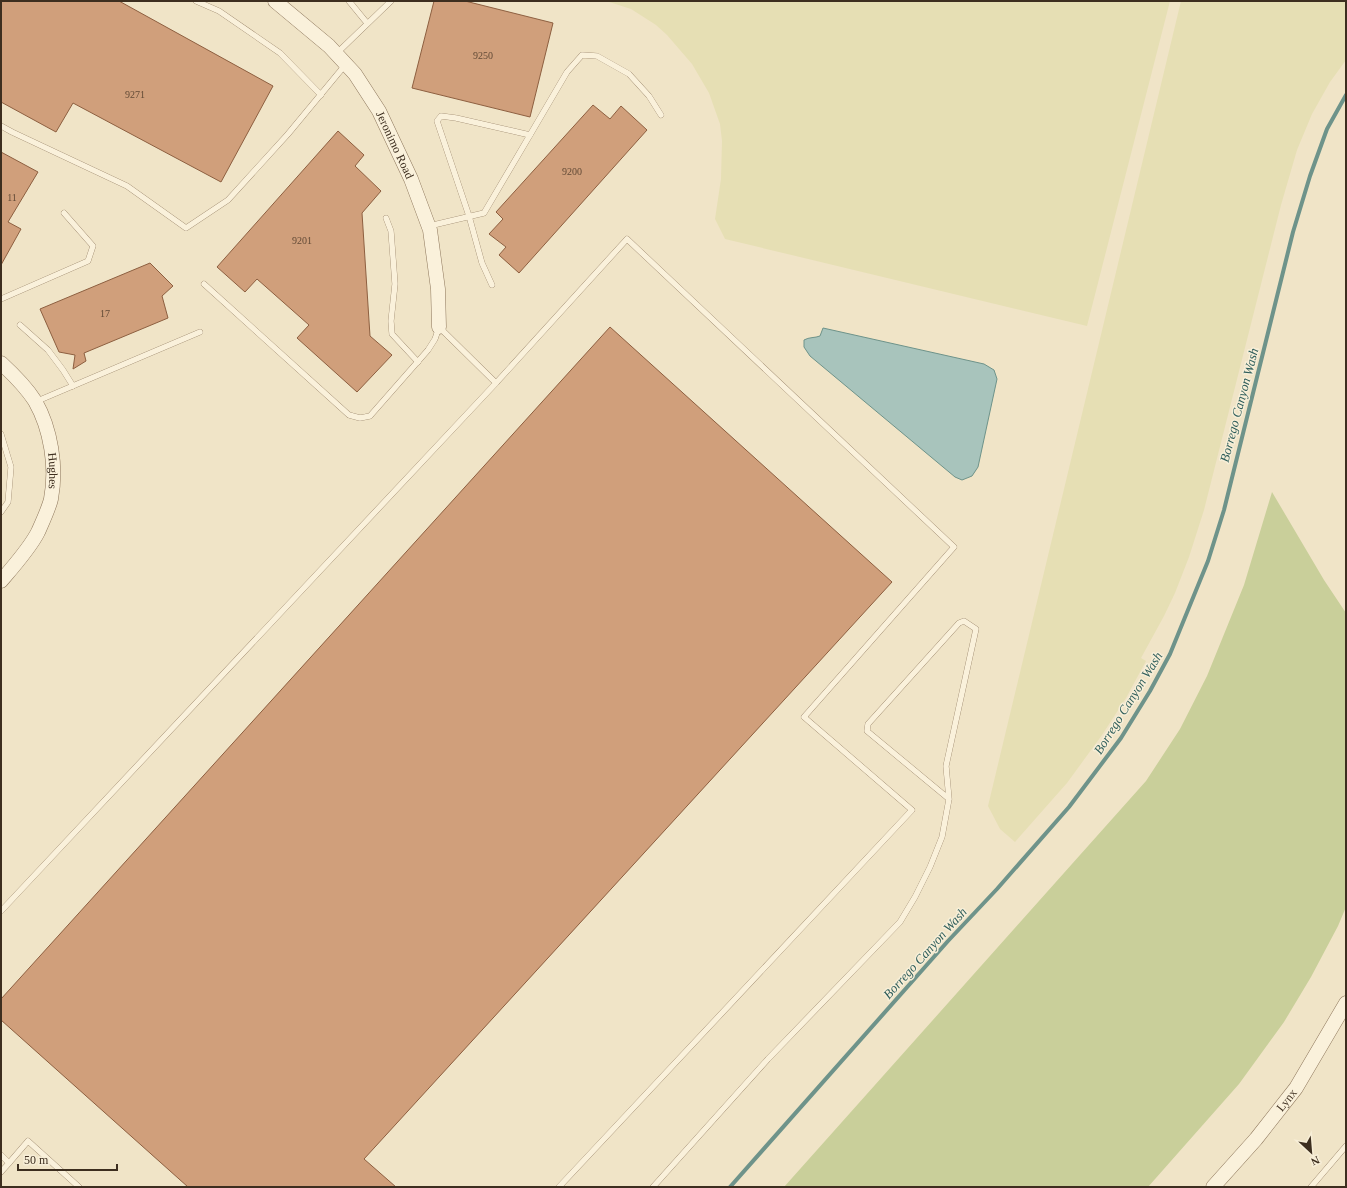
<svg xmlns="http://www.w3.org/2000/svg" width="1347" height="1188" viewBox="0 0 1347 1188" font-family="Georgia,serif">
<style>
.farmland{fill:#e6dfb4}
.green{fill:#c9cf9a}
.water{fill:#a8c4bc;stroke:#6e938a}
.lines{fill:none;stroke-linecap:round;stroke-linejoin:round}
.stream{stroke:#6e938a;stroke-width:4}
.building{fill:#d09f7b;stroke:#8d5f40}
.service-casing{stroke:#8d765b;stroke-width:6}
.tertiary-casing{stroke:#8d765b;stroke-width:15}
.service{stroke:#faf1db;stroke-width:5.5}
.tertiary{stroke:#faf1db;stroke-width:14}
.labels{text-anchor:middle;dominant-baseline:central;stroke-width:3;stroke-linejoin:round;paint-order:stroke}
.number-label{font-size:10px;fill:#624a36}
.street-label{font-size:12px;fill:#3d2e1f;stroke:#f7eed7}
.water-label{font-size:13px;font-style:italic;fill:#2e5d5a;stroke:#f7eed7}
</style>
<rect width="100%" height="100%" fill="#f0e4c7"/>
<g class="farmland">
<path d="M 606,1 L 1170,1 L 1087,326 L 725,239 L 715,219 L 721,179 L 722,141 L 720,124 L 709,93 L 692,64 L 667,35 L 656,25 L 631,9 Z"/>
<path d="M 1181,1 L 1346,1 L 1346,60 L 1330,82 L 1312,114 L 1297,150 L 1281,205 L 1204,510 L 1189,557 L 1175,593 L 1164,616 L 1141,658 L 1146,661 L 1126,698 L 1102,735 L 1067,783 L 1015,842 L 1000,829 L 988,806 Z"/>
</g>
<path class="green" d="M 1272,492 L 1324,580 L 1346,613 L 1346,907 L 1338,926 L 1311,977 L 1284,1022 L 1239,1084 L 1148,1187 L 784,1187 L 1146,781 L 1180,729 L 1207,676 L 1244,585 Z"/>
<path class="water" d="M 823,328 L 984,364 L 994,370 L 997,379 L 978,467 L 972,476 L 962,480 L 955,477 L 810,356 L 804,347 L 804,340 C 809,337 815,338 820,336 Z"/>
<g class="lines">
<path class="stream" d="M 730,1187 L 948,941 L 997,889 L 1069,807 L 1121,738 L 1150,691 L 1170,654 L 1208,561 L 1224,510 L 1293,232 L 1310,176 L 1327,129 L 1346,95"/>
</g>
<g class="building">
<path d="M 1,1 L 119,1 L 273,86 L 221,182 L 73,103 L 56,132 L 1,102 Z"/>
<path d="M 434,1 L 465,1 L 553,23 L 530,117 L 412,88 Z"/>
<path d="M 593,105 L 610,119 L 621,106 L 647,130 L 519,273 L 499,255 L 506,247 L 489,234 L 503,219 L 496,212 Z"/>
<path d="M 338,131 L 364,155 L 355,166 L 381,191 L 362,213 L 370,336 L 392,355 L 357,392 L 297,338 L 309,325 L 257,279 L 245,292 L 217,267 Z"/>
<path d="M 1,152 L 38,172 L 8,222 L 21,229 L 1,265 Z"/>
<path d="M 150,263 L 173,286 L 162,296 L 168,318 L 84,353 L 86,361 L 73,369 L 75,355 L 59,352 L 40,309 Z"/>
<path d="M 610,327 L 892,582 L 364,1159 L 396,1187 L 188,1187 L 1,1020 L 1,999 Z"/>
</g>
<g class="lines">
<g class="service-casing">
<g id="service">
<path d="M 196,1 L 219,11 L 280,53 L 321,95"/>
<path d="M 349,1 L 367,23"/>
<path d="M 337,53 L 391,1"/>
<path d="M 1,126 L 12,132 L 127,186 L 186,228 L 228,200 L 288,134 L 346,64"/>
<path d="M 386,218 L 391,231 L 395,284 L 391,321 L 392,334 L 418,362"/>
<path d="M 429,226 L 484,213 L 530,135"/>
<path d="M 492,285 L 482,263 L 469,216 L 437,121 L 441,116 L 456,118 L 530,135 L 567,72 L 582,55 L 597,56 L 629,74 L 649,96 L 661,115"/>
<path d="M 1,299 L 88,261 L 93,246 L 64,213"/>
<path d="M 20,325 L 48,350 L 63,370 L 73,386"/>
<path d="M 496,383 L 627,239 L 954,547 L 804,717 L 912,810 L 559,1187"/>
<path d="M 35,402 L 200,332"/>
<path d="M 1,434 L 11,467 L 8,502 L 1,512"/>
<path d="M 1,911 L 496,383 L 439,327 L 435,339 L 428,350 L 370,416 L 360,418 L 349,415 L 204,284"/>
<path d="M 1,1155 L 9,1163 L 1,1172"/>
<path d="M 9,1163 L 28,1141 L 79,1187"/>
<path d="M 653,1187 L 768,1059 L 900,922 L 915,897 L 930,867 L 942,837 L 949,799 L 946,766 L 976,629 L 964,621 L 959,623 L 868,724 L 867,731 L 949,799"/>
<path d="M 1311,1187 L 1346,1146"/>
</g>
</g>
<g class="tertiary-casing">
<g id="tertiary">
<path id="s1" d="M 275,1 L 329,46 L 355,74 L 379,111 L 411,179 L 430,230 L 438,289 L 439,327"/>
<path id="s2" d="M 1,363 C 13,374 26,387 35,401 C 51,429 57,467 51,499 C 49,508 42,523 38,532 C 30,548 13,567 1,581"/>
<path id="s3" d="M 1213,1187 L 1256,1139 L 1296,1088 L 1346,1003"/>
</g>
</g>
<use href="#service" class="service"/>
<use href="#tertiary" class="tertiary"/>
</g>
<g class="labels">
<g class="number-label">
<text x="483" y="55">9250</text>
<text x="135" y="94">9271</text>
<text x="572" y="171">9200</text>
<text x="12" y="197">11</text>
<text x="302" y="240">9201</text>
<text x="105" y="313">17</text>
</g>
<g class="street-label">
<text stroke="none"><textPath href="#s1" startOffset="190">Jeronimo Road</textPath></text>
<text stroke="none"><textPath href="#s2" startOffset="124">Hughes</textPath></text>
<text stroke="none"><textPath href="#s3" startOffset="114">Lynx</textPath></text>
</g>
<g class="water-label">
<text transform="translate(1239 405) rotate(-75)">Borrego Canyon Wash</text>
<text transform="translate(1128 703) rotate(-58)">Borrego Canyon Wash</text>
<text transform="translate(925 953) rotate(-48)">Borrego Canyon Wash</text>
</g>
</g>
<rect width="1347" height="1188" fill="none" stroke="#3d2e1f" stroke-width="4"/>
<g transform="translate(1311 1152) rotate(154)" stroke="#f7eed7" stroke-width="3" paint-order="stroke">
<path d="M0-3L7 15L0 10L-7 15Z" fill="#3d2e1f"/>
<text y="-6" font-size="11" font-weight="bold" text-anchor="middle" fill="#3d2e1f">N</text>
</g>
<path d="M18 1164v6h99v-6" fill="none" stroke="#3d2e1f" stroke-width="2"/>
<text x="24" y="1164" font-size="12" fill="#3d2e1f" stroke="#f7eed7" stroke-width="3" paint-order="stroke">50 m</text>
</svg>
